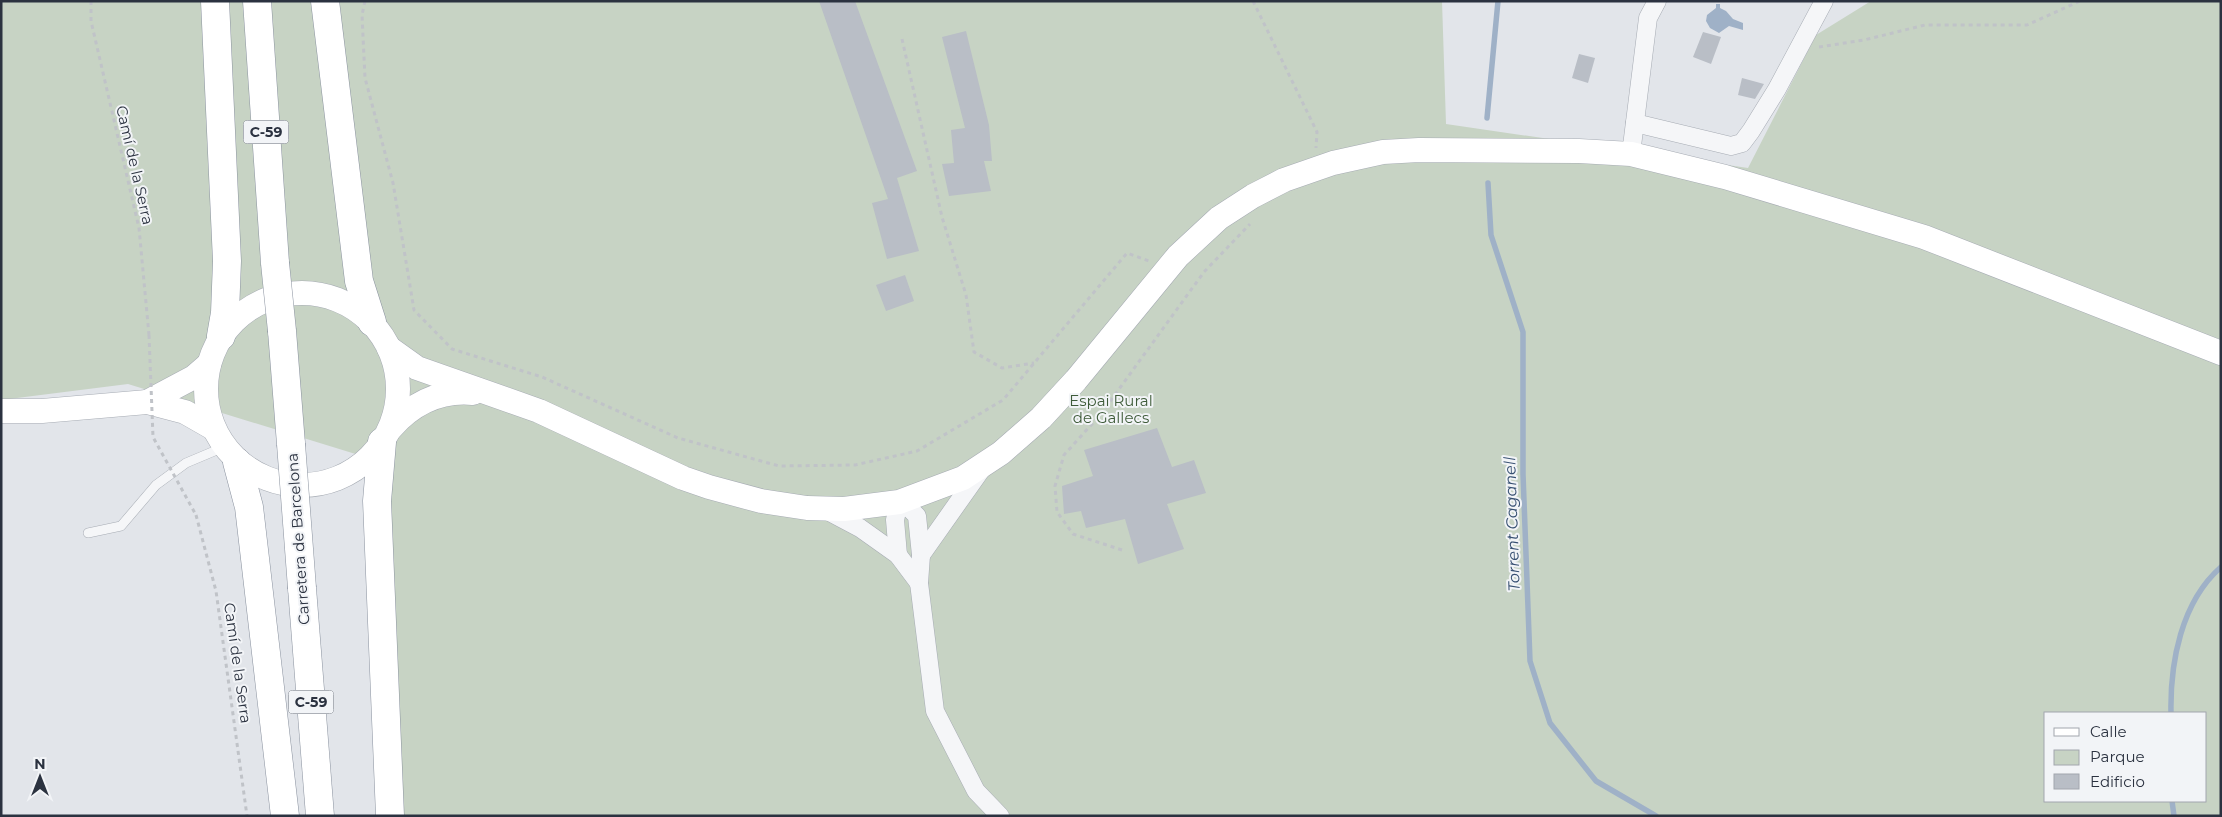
<svg xmlns="http://www.w3.org/2000/svg" width="2222" height="817" viewBox="0 0 2222 817" font-family="Montserrat,sans-serif">
<style>
.green{fill:#c7d3c4;fill-rule:evenodd}
.water{fill:#9fb1c7}
.lines{fill:none;stroke-linecap:round;stroke-linejoin:round}
.stream{stroke:#9fb1c7;stroke-width:5.5}
.building{fill:#b9bec6}
.lane-casing{stroke:#a7acb4;stroke-width:10}
.street-casing{stroke:#a7acb4;stroke-width:19}
.secondary-casing{stroke:#a7acb4;stroke-width:25}
.highway-casing{stroke:#8a929f;stroke-width:29}
.path{stroke:#c0c3c8;stroke-width:3;stroke-dasharray:4 4;stroke-linecap:butt}
.lane{stroke:#f5f6f8;stroke-width:9}
.street{stroke:#f5f6f8;stroke-width:18}
.secondary{stroke:#fff;stroke-width:24}
.highway{stroke:#fff;stroke-width:28}
.highway-bridge-casing{stroke:#8a929f;stroke-width:29;stroke-linecap:butt}
.path-bridge{stroke:#c0c3c8;stroke-width:3;stroke-dasharray:4 4;stroke-linecap:butt}
.highway-bridge{stroke:#fff;stroke-width:28}
.labels{text-anchor:middle;dominant-baseline:central;stroke-width:4;stroke-linejoin:round;paint-order:stroke}
.shield{fill:#f2f4f7;stroke:#676c77;stroke-width:1}
.shield-label{font-size:14px;font-weight:bold;fill:#2b3240}
.street-label{font-size:15px;fill:#2b3240;stroke:#f2f4f7}
.park-label{font-size:15px;fill:#3e5b39;stroke:#f2f4f7}
.water-label{font-size:16px;font-style:italic;fill:#375072;stroke:#f2f4f7}
</style>
<rect width="100%" height="100%" fill="#e2e5ea"/>
<path class="green" d="M 1,1 L 1442,1 L 1446,124 L 1748,168 L 1816,35 L 1871,1 L 2221,1 L 2221,816 L 400,816 L 388,464 L 128,384 L 1,400 ZM 2046,713 L 2206,713 L 2206,801 L 2046,801 Z"/>
<path class="water" d="M 1716,4 L 1720,4 L 1720,8 L 1726,11 L 1733,19 L 1743,23 L 1743,30 L 1729,26 L 1719,33 L 1710,28 L 1706,21 L 1707,15 L 1716,8 Z"/>
<g class="lines">
<g class="stream">
<path d="M 1487,118 L 1498,1"/>
<path d="M 1488,183 L 1491,235 L 1523,332 L 1523,474 L 1530,661 L 1550,723 L 1596,781 L 1656,816"/>
<path d="M 2171,713 C 2170,663 2181,602 2221,567"/>
<path d="M 2172,801 L 2174,816"/>
</g>
</g>
<g class="building">
<path d="M 819,1 L 855,1 L 917,171 L 897,178 L 919,251 L 887,259 L 872,203 L 888,199 Z"/>
<path d="M 966,31 L 989,125 L 992,161 L 984,161 L 991,191 L 949,196 L 942,164 L 954,163 L 951,130 L 965,128 L 942,37 Z"/>
<path d="M 1703,32 L 1721,37 L 1711,64 L 1693,57 Z"/>
<path d="M 1579,54 L 1595,58 L 1588,83 L 1572,78 Z"/>
<path d="M 1742,78 L 1764,84 L 1755,99 L 1738,95 Z"/>
<path d="M 905,275 L 914,301 L 886,311 L 876,285 Z"/>
<path d="M 1157,428 L 1172,467 L 1194,460 L 1206,493 L 1167,504 L 1184,549 L 1138,564 L 1125,519 L 1086,528 L 1081,511 L 1064,514 L 1062,486 L 1093,476 L 1084,450 Z"/>
</g>
<g class="lines">
<g class="lane-casing">
<path id="lane" d="M 88,533 L 121,526 L 156,485 L 186,463 L 224,447"/>
</g>
<g class="street-casing">
<g id="street">
<path d="M 1635,123 L 1731,146 L 1742,143 L 1751,131 L 1777,89 L 1824,1"/>
<path d="M 1631,154 L 1648,18 L 1657,1"/>
<path d="M 826,510 L 860,528 L 898,555 L 919,583"/>
<path d="M 898,555 L 895,520 L 899,502 L 908,507 L 917,516 L 921,555 L 919,583 L 935,711 L 976,791 L 1000,816"/>
<path d="M 921,555 L 981,470"/>
</g>
</g>
<g class="secondary-casing">
<g id="secondary">
<circle cx="302" cy="389" r="96"/>
<path d="M 389,348 L 417,368 L 539,411 L 683,478 L 709,487 L 761,501 L 807,508 L 844,509 L 899,502 L 963,478 L 1001,453 L 1041,418 L 1076,380 L 1178,256 L 1219,218 L 1253,196 L 1284,180 L 1333,163 L 1383,152 L 1419,150 L 1579,151 L 1631,154 L 1725,177 L 1924,237 L 2221,353"/>
<path d="M 147,402 L 194,377 L 209,364"/>
<path d="M 1,411 L 42,411 L 147,402 L 185,412 L 213,428"/>
<path d="M 391,428 C 413,403 440,390 473,393"/>
</g>
</g>
<g class="highway-casing">
<g id="highway">
<path d="M 215,1 L 227,261 L 225,313 L 221,336"/>
<path d="M 257,1 L 275,263"/>
<path d="M 325,1 L 359,281 L 372,322"/>
<path d="M 282,331 L 291,444"/>
<path d="M 382,442 L 377,501 L 390,816"/>
<path d="M 237,462 L 249,507 L 285,816"/>
<path d="M 302,588 L 320,816"/>
</g>
</g>
<g class="path">
<path d="M 91,1 L 91,21 L 139,228 L 149,335"/>
<path d="M 365,1 L 362,15 L 365,78 L 393,183 L 414,310 L 452,349 L 542,377 L 678,438 L 779,466 L 855,465 L 917,451 L 1003,400 L 1127,253 L 1149,261"/>
<path d="M 1253,1 L 1317,132 L 1316,148"/>
<path d="M 902,39 L 942,217 L 966,295 L 974,352 L 1002,368 L 1034,363"/>
<path d="M 1819,47 L 1864,40 L 1925,25 L 2027,25 L 2080,1"/>
<path d="M 196,515 L 216,591 L 247,816"/>
<path d="M 1122,550 L 1073,534 L 1057,512 L 1055,486 L 1064,455 L 1101,414 L 1204,272 L 1250,224"/>
</g>
<use href="#lane" class="lane"/>
<use href="#street" class="street"/>
<use href="#secondary" class="secondary"/>
<use href="#highway" class="highway"/>
<g class="highway-bridge-casing">
<g id="highway-bridge">
<path d="M 275,263 L 282,331"/>
<path d="M 291,444 L 302,588"/>
</g>
</g>
<path class="path-bridge" d="M 149,335 L 153,437 L 196,515"/>
<use href="#highway-bridge" class="highway-bridge"/>
</g>
<g class="labels">
<g class="shield">
<rect x="243.5" y="120.5" width="45" height="23" rx="4"/>
<rect x="288.5" y="690.5" width="45" height="23" rx="4"/>
</g>
<g class="shield-label">
<text x="266" y="132">C-59</text>
<text x="311" y="702">C-59</text>
</g>
<g class="street-label">
<text transform="translate(135 165) rotate(77)">Camí de la Serra</text>
<text transform="translate(298 539) rotate(-94)">Carretera de Barcelona</text>
<text transform="translate(238 663) rotate(82)">Camí de la Serra</text>
</g>
<g class="park-label">
<text x="1111" y="400">Espai Rural<tspan x="1111" dy="17">de Gallecs</tspan></text>
</g>
<g class="water-label">
<text transform="translate(1512 524) rotate(-92)">Torrent Caganell</text>
</g>
</g>
<rect width="2222" height="817" fill="none" stroke="#2b3240" stroke-width="5"/>
<rect x="2044" y="712" width="162" height="90" fill="#f2f4f7" stroke="#a2a6ae"/>
<rect x="2054" y="728" width="25" height="8" fill="#ffffff" stroke="#a2a6ae"/>
<text x="2090" y="737" font-size="15" fill="#2b3240">Calle</text>
<rect x="2054" y="750" width="25" height="15" fill="#c7d3c4" stroke="#a2a6ae"/>
<text x="2090" y="762" font-size="15" fill="#2b3240">Parque</text>
<rect x="2054" y="774" width="25" height="15" fill="#b9bec6" stroke="#a2a6ae"/>
<text x="2090" y="787" font-size="15" fill="#2b3240">Edificio</text>
<g transform="translate(40 777)" stroke="#f2f4f7" stroke-width="4" paint-order="stroke">
<path d="M0-4L9 19L0 12L-9 19Z" fill="#2b3240"/>
<text y="-8" font-size="14" font-weight="bold" text-anchor="middle" fill="#2b3240">N</text>
</g>
</svg>
